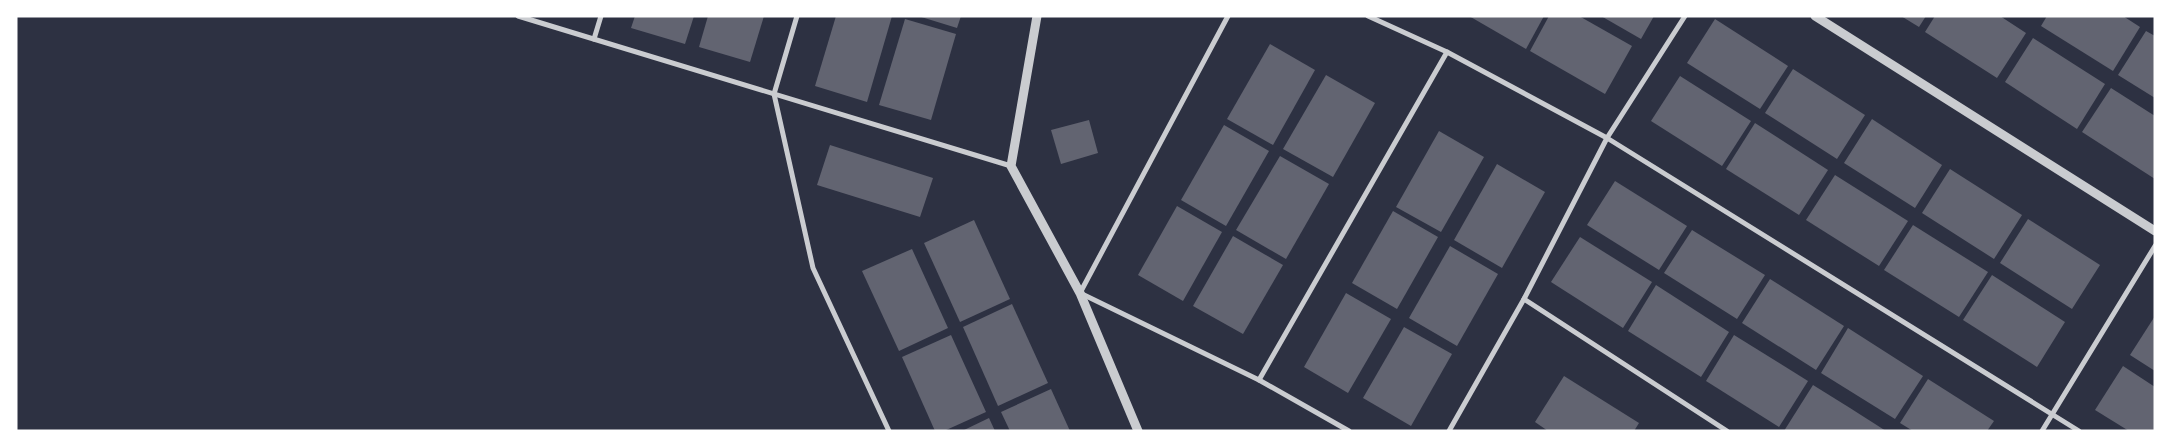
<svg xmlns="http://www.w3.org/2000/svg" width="2171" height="447" viewBox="0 0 2171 447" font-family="Figtree,sans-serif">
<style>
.building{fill:#626471}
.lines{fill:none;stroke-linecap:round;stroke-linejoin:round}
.minor{stroke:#caccd0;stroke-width:5}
.tertiary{stroke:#caccd0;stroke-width:9}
</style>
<rect width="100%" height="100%" fill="#2d3142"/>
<g class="building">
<path d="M 635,16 L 694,16 L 685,44 L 631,28 Z"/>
<path d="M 708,16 L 764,16 L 750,62 L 699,47 Z"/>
<path d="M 836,16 L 892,16 L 867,102 L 815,86 Z"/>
<path d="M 918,16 L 961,16 L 957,28 Z"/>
<path d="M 1469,16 L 1544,16 L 1526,49 Z"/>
<path d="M 1549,16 L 1579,16 L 1632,46 L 1605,94 L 1530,51 Z"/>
<path d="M 1601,16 L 1654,16 L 1641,39 Z"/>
<path d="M 1901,16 L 1926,16 L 1919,27 Z"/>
<path d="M 1935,16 L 2000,16 L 2026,33 L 1997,78 L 1925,32 Z"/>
<path d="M 2047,16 L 2123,16 L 2140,27 L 2113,71 L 2041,26 Z"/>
<path d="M 905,19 L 956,34 L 931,120 L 879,105 Z"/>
<path d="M 1715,19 L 1788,66 L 1760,109 L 1687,63 Z"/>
<path d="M 2146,31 L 2155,36 L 2155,98 L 2118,75 Z"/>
<path d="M 2033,38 L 2105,84 L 2077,129 L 2005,82 Z"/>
<path d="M 1270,44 L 1315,70 L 1273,145 L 1227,119 Z"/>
<path d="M 1793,69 L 1865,115 L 1837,159 L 1765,113 Z"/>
<path d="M 1326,75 L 1375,103 L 1333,177 L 1283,149 Z"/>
<path d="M 1680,76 L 1751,121 L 1722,166 L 1651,121 Z"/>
<path d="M 2111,88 L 2155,116 L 2155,179 L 2082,132 Z"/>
<path d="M 1872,119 L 1942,165 L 1915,208 L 1844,163 Z"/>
<path d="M 1089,120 L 1098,153 L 1061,164 L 1051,130 Z"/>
<path d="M 1755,123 L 1828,170 L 1799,215 L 1726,169 Z"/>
<path d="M 1224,125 L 1269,151 L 1226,226 L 1181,200 Z"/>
<path d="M 1439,131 L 1484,157 L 1441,232 L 1396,207 Z"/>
<path d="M 830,145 L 933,178 L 920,217 L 817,185 Z"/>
<path d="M 1280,156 L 1329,184 L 1286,259 L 1236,230 Z"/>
<path d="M 1497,164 L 1545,192 L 1502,268 L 1454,240 Z"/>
<path d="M 1950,169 L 2022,215 L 1994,259 L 1922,213 Z"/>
<path d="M 1835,175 L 1908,221 L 1879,266 L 1806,220 Z"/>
<path d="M 1615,181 L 1687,226 L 1659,270 L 1587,225 Z"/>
<path d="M 1177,206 L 1222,232 L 1183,301 L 1138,275 Z"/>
<path d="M 1393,211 L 1438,237 L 1397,309 L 1352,283 Z"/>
<path d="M 2028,219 L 2100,265 L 2072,309 L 2000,263 Z"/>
<path d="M 974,220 L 1010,299 L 960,322 L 924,243 Z"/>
<path d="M 1913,225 L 1988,272 L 1959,317 L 1884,270 Z"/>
<path d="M 1692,230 L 1765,275 L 1737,319 L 1664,273 Z"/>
<path d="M 1233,236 L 1283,265 L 1243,334 L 1193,306 Z"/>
<path d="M 1580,237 L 1652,282 L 1623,328 L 1551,282 Z"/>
<path d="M 1450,246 L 1498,274 L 1457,346 L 1409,318 Z"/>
<path d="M 912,249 L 948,328 L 899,351 L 862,271 Z"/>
<path d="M 1992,275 L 2065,322 L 2037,367 L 1963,320 Z"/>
<path d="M 1770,279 L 1844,326 L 1816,370 L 1742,323 Z"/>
<path d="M 1656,285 L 1729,332 L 1701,377 L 1628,331 Z"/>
<path d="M 1346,293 L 1391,319 L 1348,393 L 1304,367 Z"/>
<path d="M 1012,304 L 1048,383 L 998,406 L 963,327 Z"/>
<path d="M 2155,316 L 2155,371 L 2130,355 Z"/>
<path d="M 1404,327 L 1452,354 L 1411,426 L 1363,398 Z"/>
<path d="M 1848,328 L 1923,376 L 1895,419 L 1821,373 Z"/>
<path d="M 951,335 L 986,412 L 944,431 L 935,431 L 902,357 Z"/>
<path d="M 1734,335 L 1808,381 L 1779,427 L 1706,381 Z"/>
<path d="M 2123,366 L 2155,387 L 2155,431 L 2129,431 L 2095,410 Z"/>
<path d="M 1564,376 L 1639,423 L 1634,431 L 1548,431 L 1535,422 Z"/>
<path d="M 1928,379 L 1994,421 L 1987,431 L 1913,431 L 1900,423 Z"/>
<path d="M 1813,385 L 1850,408 L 1886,431 L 1784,431 Z"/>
<path d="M 1051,389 L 1070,431 L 1010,431 L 1001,412 Z"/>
<path d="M 989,418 L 995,431 L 962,431 Z"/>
</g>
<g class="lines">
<g class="minor">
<path d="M 518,16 L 1011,166"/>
<path d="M 797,16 L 774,94 L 813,268 L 889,431"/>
<path d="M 1228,16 L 1080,293 L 1259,380 L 1349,431"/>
<path d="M 1368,16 L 1447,52 L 1607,138 L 2079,431"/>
<path d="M 594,39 L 601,16"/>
<path d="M 1524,299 L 1727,431"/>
<path d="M 1259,380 L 1447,52"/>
<path d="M 1449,431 L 1524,299 L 1607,138 L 1685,16"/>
<path d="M 2042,431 L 2155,246"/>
</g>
<g class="tertiary">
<path d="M 1037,16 L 1011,166 L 1080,293 L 1138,431"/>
<path d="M 1815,16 L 2155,231"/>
</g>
</g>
<rect width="2171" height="447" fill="none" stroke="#ffffff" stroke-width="35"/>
</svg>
